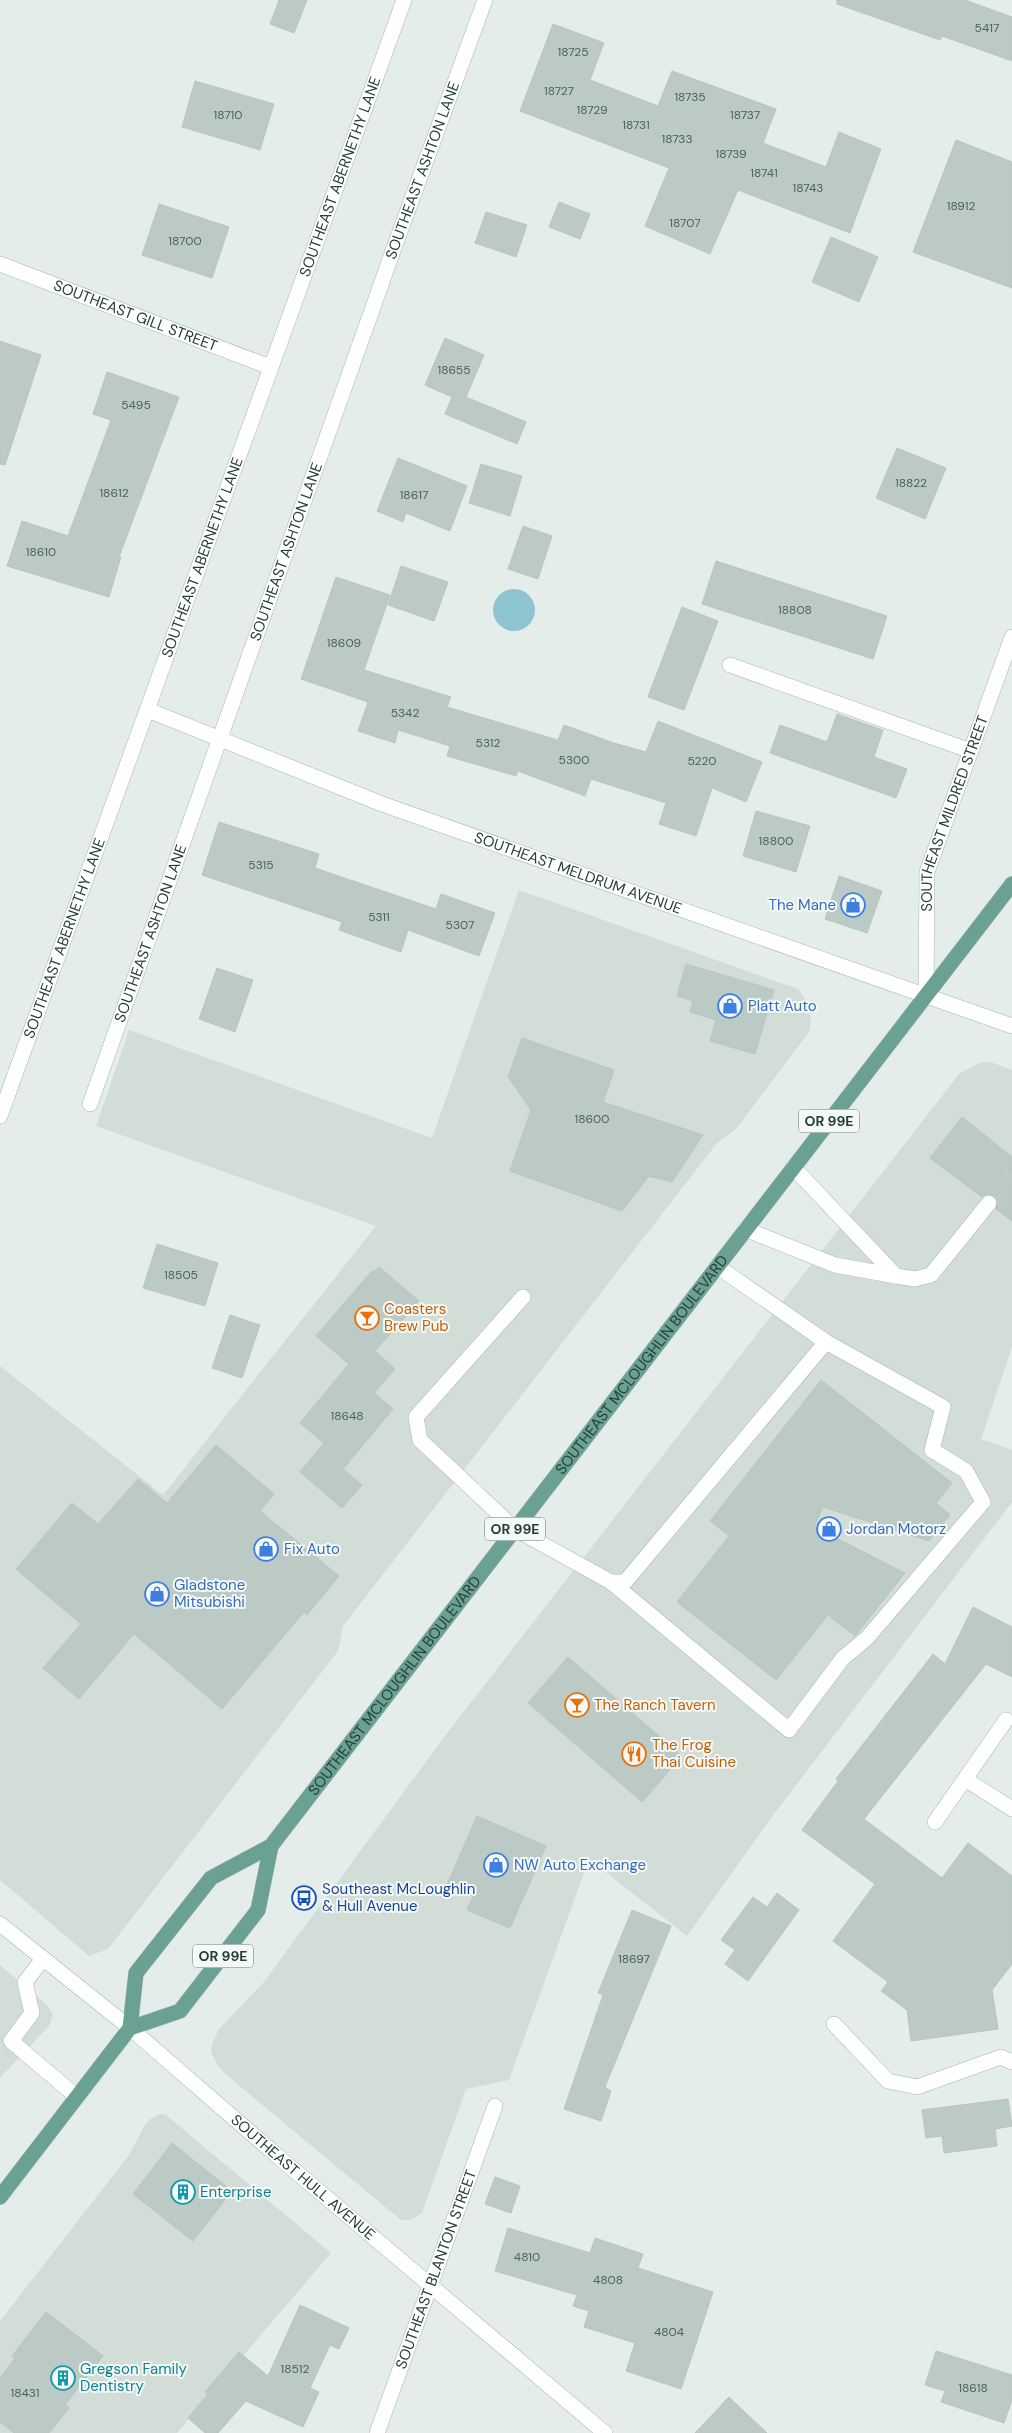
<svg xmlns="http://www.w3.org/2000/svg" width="1012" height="2433" viewBox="0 0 1012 2433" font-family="'DM Sans',sans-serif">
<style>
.built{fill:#d2ddd8}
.water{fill:#8ec3d0}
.building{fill:#bccac5;stroke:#b6c6c0}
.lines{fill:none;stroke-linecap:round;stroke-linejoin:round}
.minor-tunnel{stroke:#becac6;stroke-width:15;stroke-dasharray:15 8;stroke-linecap:butt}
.minor-casing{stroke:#a7b5b0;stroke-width:16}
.major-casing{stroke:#c2c9c7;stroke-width:16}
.minor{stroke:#fff;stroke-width:15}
.major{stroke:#6aa194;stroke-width:15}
.labels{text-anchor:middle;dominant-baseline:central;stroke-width:4;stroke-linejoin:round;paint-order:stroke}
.number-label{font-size:12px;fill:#4a615b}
.shield{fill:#f4f9f7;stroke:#627671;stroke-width:1}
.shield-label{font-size:14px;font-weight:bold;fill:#243e38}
.street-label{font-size:15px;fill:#243e38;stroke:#f4f9f7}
.shop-label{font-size:15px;fill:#366cbe;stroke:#f4f9f7;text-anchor:start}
.food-label{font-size:15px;fill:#c56008;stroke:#f4f9f7;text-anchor:start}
.transit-label{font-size:15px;fill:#164399;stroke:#f4f9f7;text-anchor:start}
.culture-label{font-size:15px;fill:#0d838f;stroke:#f4f9f7;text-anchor:start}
</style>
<rect width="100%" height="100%" fill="#e4ede9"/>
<g class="built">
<path d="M 519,890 L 798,989 L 806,1000 L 811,1021 L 809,1032 L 736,1129 L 717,1143 L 343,1626 L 338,1651 L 108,1949 L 89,1956 L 0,1880 L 0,1366 L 163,1495 L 376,1226 L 96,1126 L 129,1030 L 432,1138 Z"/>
<path d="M 991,1062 L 1012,1070 L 1012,1347 L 981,1439 L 1012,1450 L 1012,1502 L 771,1818 L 687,1936 L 589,1859 L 509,2080 L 466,2089 L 422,2213 L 411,2220 L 401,2220 L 224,2073 L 217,2064 L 211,2052 L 212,2044 L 219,2029 L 263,1983 L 448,1732 L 959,1074 L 979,1063 Z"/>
<path d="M 0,1965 L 47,2005 L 53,2015 L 49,2026 L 0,2078 Z"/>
<path d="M 161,2114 L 166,2115 L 331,2253 L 177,2433 L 0,2433 L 0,2321 L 129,2155 L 145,2125 L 150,2119 Z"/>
</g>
<circle class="water" cx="514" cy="610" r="21"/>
<g class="building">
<path d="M 279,0 L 307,0 L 294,33 L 270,24 Z"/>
<path d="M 837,0 L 965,0 L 1012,17 L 1012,61 L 942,36 L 940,40 L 837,4 Z"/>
<path d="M 553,24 L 604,43 L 590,80 L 658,106 L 672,71 L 776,109 L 763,143 L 826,167 L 839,132 L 881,149 L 850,233 L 738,190 L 710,254 L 645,226 L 669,168 L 520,111 Z"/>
<path d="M 195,81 L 274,104 L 260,150 L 182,127 Z"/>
<path d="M 956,140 L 1012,162 L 1012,288 L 913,252 Z"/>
<path d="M 559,202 L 590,214 L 580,239 L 549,227 Z"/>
<path d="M 159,204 L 229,227 L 212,278 L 142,255 Z"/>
<path d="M 486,212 L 527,225 L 516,257 L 475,243 Z"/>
<path d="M 831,237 L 878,257 L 859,302 L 812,282 Z"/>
<path d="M 445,338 L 484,355 L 466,397 L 526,422 L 517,444 L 445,414 L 452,397 L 425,385 Z"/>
<path d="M 0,341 L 41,355 L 5,465 L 0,464 Z"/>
<path d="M 107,372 L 179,397 L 119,557 L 121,557 L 109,597 L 7,566 L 22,521 L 68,536 L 111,420 L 93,414 Z"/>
<path d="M 897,448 L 946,468 L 925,519 L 876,498 Z"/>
<path d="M 398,458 L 467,486 L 450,531 L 406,513 L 403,522 L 377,511 Z"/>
<path d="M 481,464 L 522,476 L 510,516 L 469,503 Z"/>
<path d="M 523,526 L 552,536 L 538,579 L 508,569 Z"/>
<path d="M 716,561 L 887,616 L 873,659 L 702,604 Z"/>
<path d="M 401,566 L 448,582 L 434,621 L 388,605 Z"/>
<path d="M 336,577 L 390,595 L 364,670 L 451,697 L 447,707 L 558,740 L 564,725 L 614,743 L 646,752 L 658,721 L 762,762 L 746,802 L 712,788 L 696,836 L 659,824 L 666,803 L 591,779 L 585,796 L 518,771 L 516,776 L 447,756 L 450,746 L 398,730 L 395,743 L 358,731 L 368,702 L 301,679 Z"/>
<path d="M 682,607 L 718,621 L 684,710 L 648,697 Z"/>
<path d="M 837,714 L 883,730 L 874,757 L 907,769 L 896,798 L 770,753 L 780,725 L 827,742 Z"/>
<path d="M 756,811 L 810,826 L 796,872 L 743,856 Z"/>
<path d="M 219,822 L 319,854 L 315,868 L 436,909 L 441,894 L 495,913 L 479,956 L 408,930 L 401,952 L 339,930 L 342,922 L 202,875 Z"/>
<path d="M 839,876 L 882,891 L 867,933 L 825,919 Z"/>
<path d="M 686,964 L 774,990 L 755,1054 L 710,1041 L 716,1020 L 690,1012 L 693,1001 L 677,996 Z"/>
<path d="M 217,968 L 253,980 L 235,1032 L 199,1019 Z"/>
<path d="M 522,1038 L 614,1070 L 603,1102 L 703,1135 L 672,1182 L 649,1176 L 622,1211 L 510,1171 L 531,1110 L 508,1077 Z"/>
<path d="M 962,1117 L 1012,1157 L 1012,1221 L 996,1209 L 998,1200 L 994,1195 L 986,1194 L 982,1197 L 930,1158 Z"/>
<path d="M 157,1244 L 218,1263 L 205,1306 L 143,1288 Z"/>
<path d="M 379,1267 L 419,1301 L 375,1351 L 395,1369 L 374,1393 L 393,1409 L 343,1469 L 362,1485 L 342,1508 L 300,1472 L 324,1443 L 300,1423 L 349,1364 L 316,1336 L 372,1271 L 374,1272 Z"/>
<path d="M 230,1315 L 260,1325 L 242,1378 L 212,1368 Z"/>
<path d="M 821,1380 L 952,1483 L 936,1503 L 950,1515 L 929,1541 L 823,1507 L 814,1527 L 905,1573 L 855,1636 L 828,1615 L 776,1680 L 677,1602 L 729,1536 L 710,1521 Z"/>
<path d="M 216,1445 L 274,1494 L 260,1511 L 339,1576 L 307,1615 L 304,1612 L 222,1709 L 134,1634 L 79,1699 L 43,1668 L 81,1624 L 16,1569 L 72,1503 L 98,1524 L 138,1479 L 167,1503 Z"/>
<path d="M 973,1607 L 1012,1627 L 1012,1677 L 986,1664 L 864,1819 L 942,1878 L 968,1843 L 1012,1876 L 1012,1964 L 992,1990 L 998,2029 L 911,2041 L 907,2010 L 881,1991 L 888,1982 L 833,1941 L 875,1884 L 802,1830 L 838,1781 L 836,1779 L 933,1654 L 945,1664 Z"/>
<path d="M 568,1657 L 682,1756 L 642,1802 L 528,1703 Z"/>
<path d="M 477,1816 L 546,1846 L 510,1928 L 467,1910 L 473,1896 L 447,1885 Z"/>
<path d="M 777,1893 L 799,1910 L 748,1981 L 725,1964 L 735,1950 L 721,1940 L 753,1897 L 767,1907 Z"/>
<path d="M 632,1910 L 671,1926 L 605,2087 L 611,2091 L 601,2121 L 564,2109 L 603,1995 L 598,1993 Z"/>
<path d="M 1008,2099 L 1012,2126 L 995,2129 L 997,2146 L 944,2153 L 942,2136 L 926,2138 L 922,2110 Z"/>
<path d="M 172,2143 L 232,2191 L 193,2241 L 133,2194 Z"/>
<path d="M 495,2177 L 520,2186 L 511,2213 L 485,2204 Z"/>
<path d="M 508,2228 L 590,2253 L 595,2238 L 643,2254 L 638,2268 L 713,2292 L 681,2389 L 626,2371 L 635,2343 L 584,2327 L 589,2311 L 573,2306 L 577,2295 L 495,2271 Z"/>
<path d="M 300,2305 L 349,2328 L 339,2349 L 330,2345 L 310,2388 L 319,2392 L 303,2427 L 246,2401 L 218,2433 L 205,2433 L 188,2418 L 208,2394 L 205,2392 L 239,2352 L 268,2376 Z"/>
<path d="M 46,2312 L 103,2356 L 65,2405 L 69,2408 L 49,2433 L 14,2433 L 0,2422 L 0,2378 L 15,2358 L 12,2356 Z"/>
<path d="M 936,2351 L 1012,2375 L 1012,2400 L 1004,2423 L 941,2402 L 945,2391 L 925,2385 Z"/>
<path d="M 729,2397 L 767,2433 L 695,2433 Z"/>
</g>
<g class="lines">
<path class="minor-tunnel" d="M 989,1203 L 1012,1173"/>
<g class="minor-casing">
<g id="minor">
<path id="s1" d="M 0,264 L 270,367"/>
<path d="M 730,665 L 971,751"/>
<path id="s2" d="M 148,710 L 382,804 L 1012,1026"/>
<path id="s3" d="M 926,995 L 927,872 L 1012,637"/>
<path id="s4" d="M 90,1104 L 394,248 L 485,0"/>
<path id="s5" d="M 0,1116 L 404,0"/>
<path d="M 745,1229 L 835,1265 L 896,1276 L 793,1167"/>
<path d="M 896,1276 L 915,1279 L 931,1275 L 989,1203"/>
<path d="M 523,1297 L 416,1417 L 420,1440 L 515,1529 L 611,1582 L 625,1582 L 826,1342"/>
<path d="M 611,1582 L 789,1730 L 843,1658 L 867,1638 L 983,1502 L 966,1471 L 932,1450 L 943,1407 L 826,1342 L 717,1266"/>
<path d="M 965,1779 L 1012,1809"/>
<path d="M 935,1822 L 1006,1720"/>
<path id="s6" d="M 0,1924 L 130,2028 L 282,2160 L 605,2433"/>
<path d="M 43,1959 L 25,1982 L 32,2013 L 11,2041 L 77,2097"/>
<path d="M 834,2024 L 888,2081 L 917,2087 L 1001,2057 L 1012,2062"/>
<path id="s7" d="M 377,2433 L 495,2106"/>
</g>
</g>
<g class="major-casing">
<g id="major">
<path d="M 130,2028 L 180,2011 L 258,1910 L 271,1846"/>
<path id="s8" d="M 0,2197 L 130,2028 L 136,1973 L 211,1878 L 271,1846 L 1012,884"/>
</g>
</g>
<use href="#minor" class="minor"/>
<use href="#major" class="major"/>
</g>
<defs>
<g id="shop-ring" transform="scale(1.25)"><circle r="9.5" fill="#f4f9f7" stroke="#3f7fe0" stroke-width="1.5"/><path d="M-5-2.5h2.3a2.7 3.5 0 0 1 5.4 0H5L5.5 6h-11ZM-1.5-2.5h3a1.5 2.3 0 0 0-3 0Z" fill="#3f7fe0"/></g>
<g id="bar-ring" transform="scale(1.25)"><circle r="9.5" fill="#f4f9f7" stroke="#e8710a" stroke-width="1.5"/><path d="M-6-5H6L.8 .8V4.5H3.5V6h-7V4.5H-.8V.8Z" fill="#e8710a"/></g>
<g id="restaurant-ring" transform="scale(1.25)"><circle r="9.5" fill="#f4f9f7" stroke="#e8710a" stroke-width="1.5"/><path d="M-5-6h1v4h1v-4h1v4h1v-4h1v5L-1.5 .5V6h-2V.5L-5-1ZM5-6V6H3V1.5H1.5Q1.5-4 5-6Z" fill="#e8710a"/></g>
<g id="bus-ring" transform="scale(1.25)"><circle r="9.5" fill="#f4f9f7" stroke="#1a4fb4" stroke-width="1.5"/><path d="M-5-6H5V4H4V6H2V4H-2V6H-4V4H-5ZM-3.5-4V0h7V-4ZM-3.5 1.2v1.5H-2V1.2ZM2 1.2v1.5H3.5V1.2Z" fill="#1a4fb4"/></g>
<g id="building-ring" transform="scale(1.25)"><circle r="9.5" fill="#f4f9f7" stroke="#0f9aa8" stroke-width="1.5"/><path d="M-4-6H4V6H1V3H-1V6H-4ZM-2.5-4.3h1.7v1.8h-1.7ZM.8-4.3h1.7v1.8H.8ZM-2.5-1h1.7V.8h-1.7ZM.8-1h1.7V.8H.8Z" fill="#0f9aa8"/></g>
</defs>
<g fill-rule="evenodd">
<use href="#shop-ring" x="853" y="905"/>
<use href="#shop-ring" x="730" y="1006"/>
<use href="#bar-ring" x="367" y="1318"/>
<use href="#shop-ring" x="829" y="1529"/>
<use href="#shop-ring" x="266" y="1549"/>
<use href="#shop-ring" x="157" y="1594"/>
<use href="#bar-ring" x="577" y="1705"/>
<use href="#restaurant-ring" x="634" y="1754"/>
<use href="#shop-ring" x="496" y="1865"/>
<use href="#bus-ring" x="304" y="1898"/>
<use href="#building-ring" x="183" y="2192"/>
<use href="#building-ring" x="63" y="2378"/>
</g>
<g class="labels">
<g class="number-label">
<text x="987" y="28">5417</text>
<text x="573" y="52">18725</text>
<text x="559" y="91">18727</text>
<text x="690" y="97">18735</text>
<text x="592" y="110">18729</text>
<text x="228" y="115">18710</text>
<text x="745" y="115">18737</text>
<text x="636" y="125">18731</text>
<text x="677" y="139">18733</text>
<text x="731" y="154">18739</text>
<text x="764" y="173">18741</text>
<text x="808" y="188">18743</text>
<text x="961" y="206">18912</text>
<text x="685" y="223">18707</text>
<text x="185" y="241">18700</text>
<text x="454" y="370">18655</text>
<text x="136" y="405">5495</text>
<text x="911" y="483">18822</text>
<text x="114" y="493">18612</text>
<text x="414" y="495">18617</text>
<text x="41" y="552">18610</text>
<text x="795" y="610">18808</text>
<text x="344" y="643">18609</text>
<text x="405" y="713">5342</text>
<text x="488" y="743">5312</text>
<text x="574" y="760">5300</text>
<text x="702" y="761">5220</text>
<text x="776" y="841">18800</text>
<text x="261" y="865">5315</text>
<text x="379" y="917">5311</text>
<text x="460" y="925">5307</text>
<text x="592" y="1119">18600</text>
<text x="181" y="1275">18505</text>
<text x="347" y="1416">18648</text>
<text x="634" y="1959">18697</text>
<text x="527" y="2257">4810</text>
<text x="608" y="2280">4808</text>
<text x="669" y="2332">4804</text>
<text x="295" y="2369">18512</text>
<text x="973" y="2388">18618</text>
<text x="25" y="2393">18431</text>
</g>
<g class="shield">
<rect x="799" y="1109.5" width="60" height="23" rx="4"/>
<rect x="485" y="1517.5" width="60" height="23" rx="4"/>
<rect x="193" y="1944.5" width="60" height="23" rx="4"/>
</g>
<g class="shield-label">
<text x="829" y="1121">OR 99E</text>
<text x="515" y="1529">OR 99E</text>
<text x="223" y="1956">OR 99E</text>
</g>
<g class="street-label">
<text stroke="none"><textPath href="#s4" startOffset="991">SOUTHEAST ASHTON LANE</textPath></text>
<text stroke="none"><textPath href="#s5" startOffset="999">SOUTHEAST ABERNETHY LANE</textPath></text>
<text stroke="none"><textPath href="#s1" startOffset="145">SOUTHEAST GILL STREET</textPath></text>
<text stroke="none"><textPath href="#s4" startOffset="586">SOUTHEAST ASHTON LANE</textPath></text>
<text stroke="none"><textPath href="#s5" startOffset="594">SOUTHEAST ABERNETHY LANE</textPath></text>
<text stroke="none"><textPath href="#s3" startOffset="186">SOUTHEAST MILDRED STREET</textPath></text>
<text stroke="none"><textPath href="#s2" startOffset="460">SOUTHEAST MELDRUM AVENUE</textPath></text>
<text stroke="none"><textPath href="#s4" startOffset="181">SOUTHEAST ASHTON LANE</textPath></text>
<text stroke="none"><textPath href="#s5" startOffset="189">SOUTHEAST ABERNETHY LANE</textPath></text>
<text stroke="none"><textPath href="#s8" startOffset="1065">SOUTHEAST MCLOUGHLIN BOULEVARD</textPath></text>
<text stroke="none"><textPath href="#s8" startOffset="660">SOUTHEAST MCLOUGHLIN BOULEVARD</textPath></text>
<text stroke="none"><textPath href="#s6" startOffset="395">SOUTHEAST HULL AVENUE</textPath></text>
<text stroke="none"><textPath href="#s7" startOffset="174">SOUTHEAST BLANTON STREET</textPath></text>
</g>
<g class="shop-label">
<text x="836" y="905" text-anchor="end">The Mane</text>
<text x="748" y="1006">Platt Auto</text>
<text x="846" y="1529">Jordan Motorz</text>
<text x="284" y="1549">Fix Auto</text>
<text x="174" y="1585">Gladstone<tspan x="174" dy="17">Mitsubishi</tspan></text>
<text x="514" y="1865">NW Auto Exchange</text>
</g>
<g class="food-label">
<text x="384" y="1309">Coasters<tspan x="384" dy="17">Brew Pub</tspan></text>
<text x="594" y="1705">The Ranch Tavern</text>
<text x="652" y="1745">The Frog<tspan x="652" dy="17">Thai Cuisine</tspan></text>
</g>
<g class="transit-label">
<text x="322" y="1889">Southeast McLoughlin<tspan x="322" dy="17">&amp; Hull Avenue</tspan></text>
</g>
<g class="culture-label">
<text x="200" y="2192">Enterprise</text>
<text x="80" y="2369">Gregson Family<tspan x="80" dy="17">Dentistry</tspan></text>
</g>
</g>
</svg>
